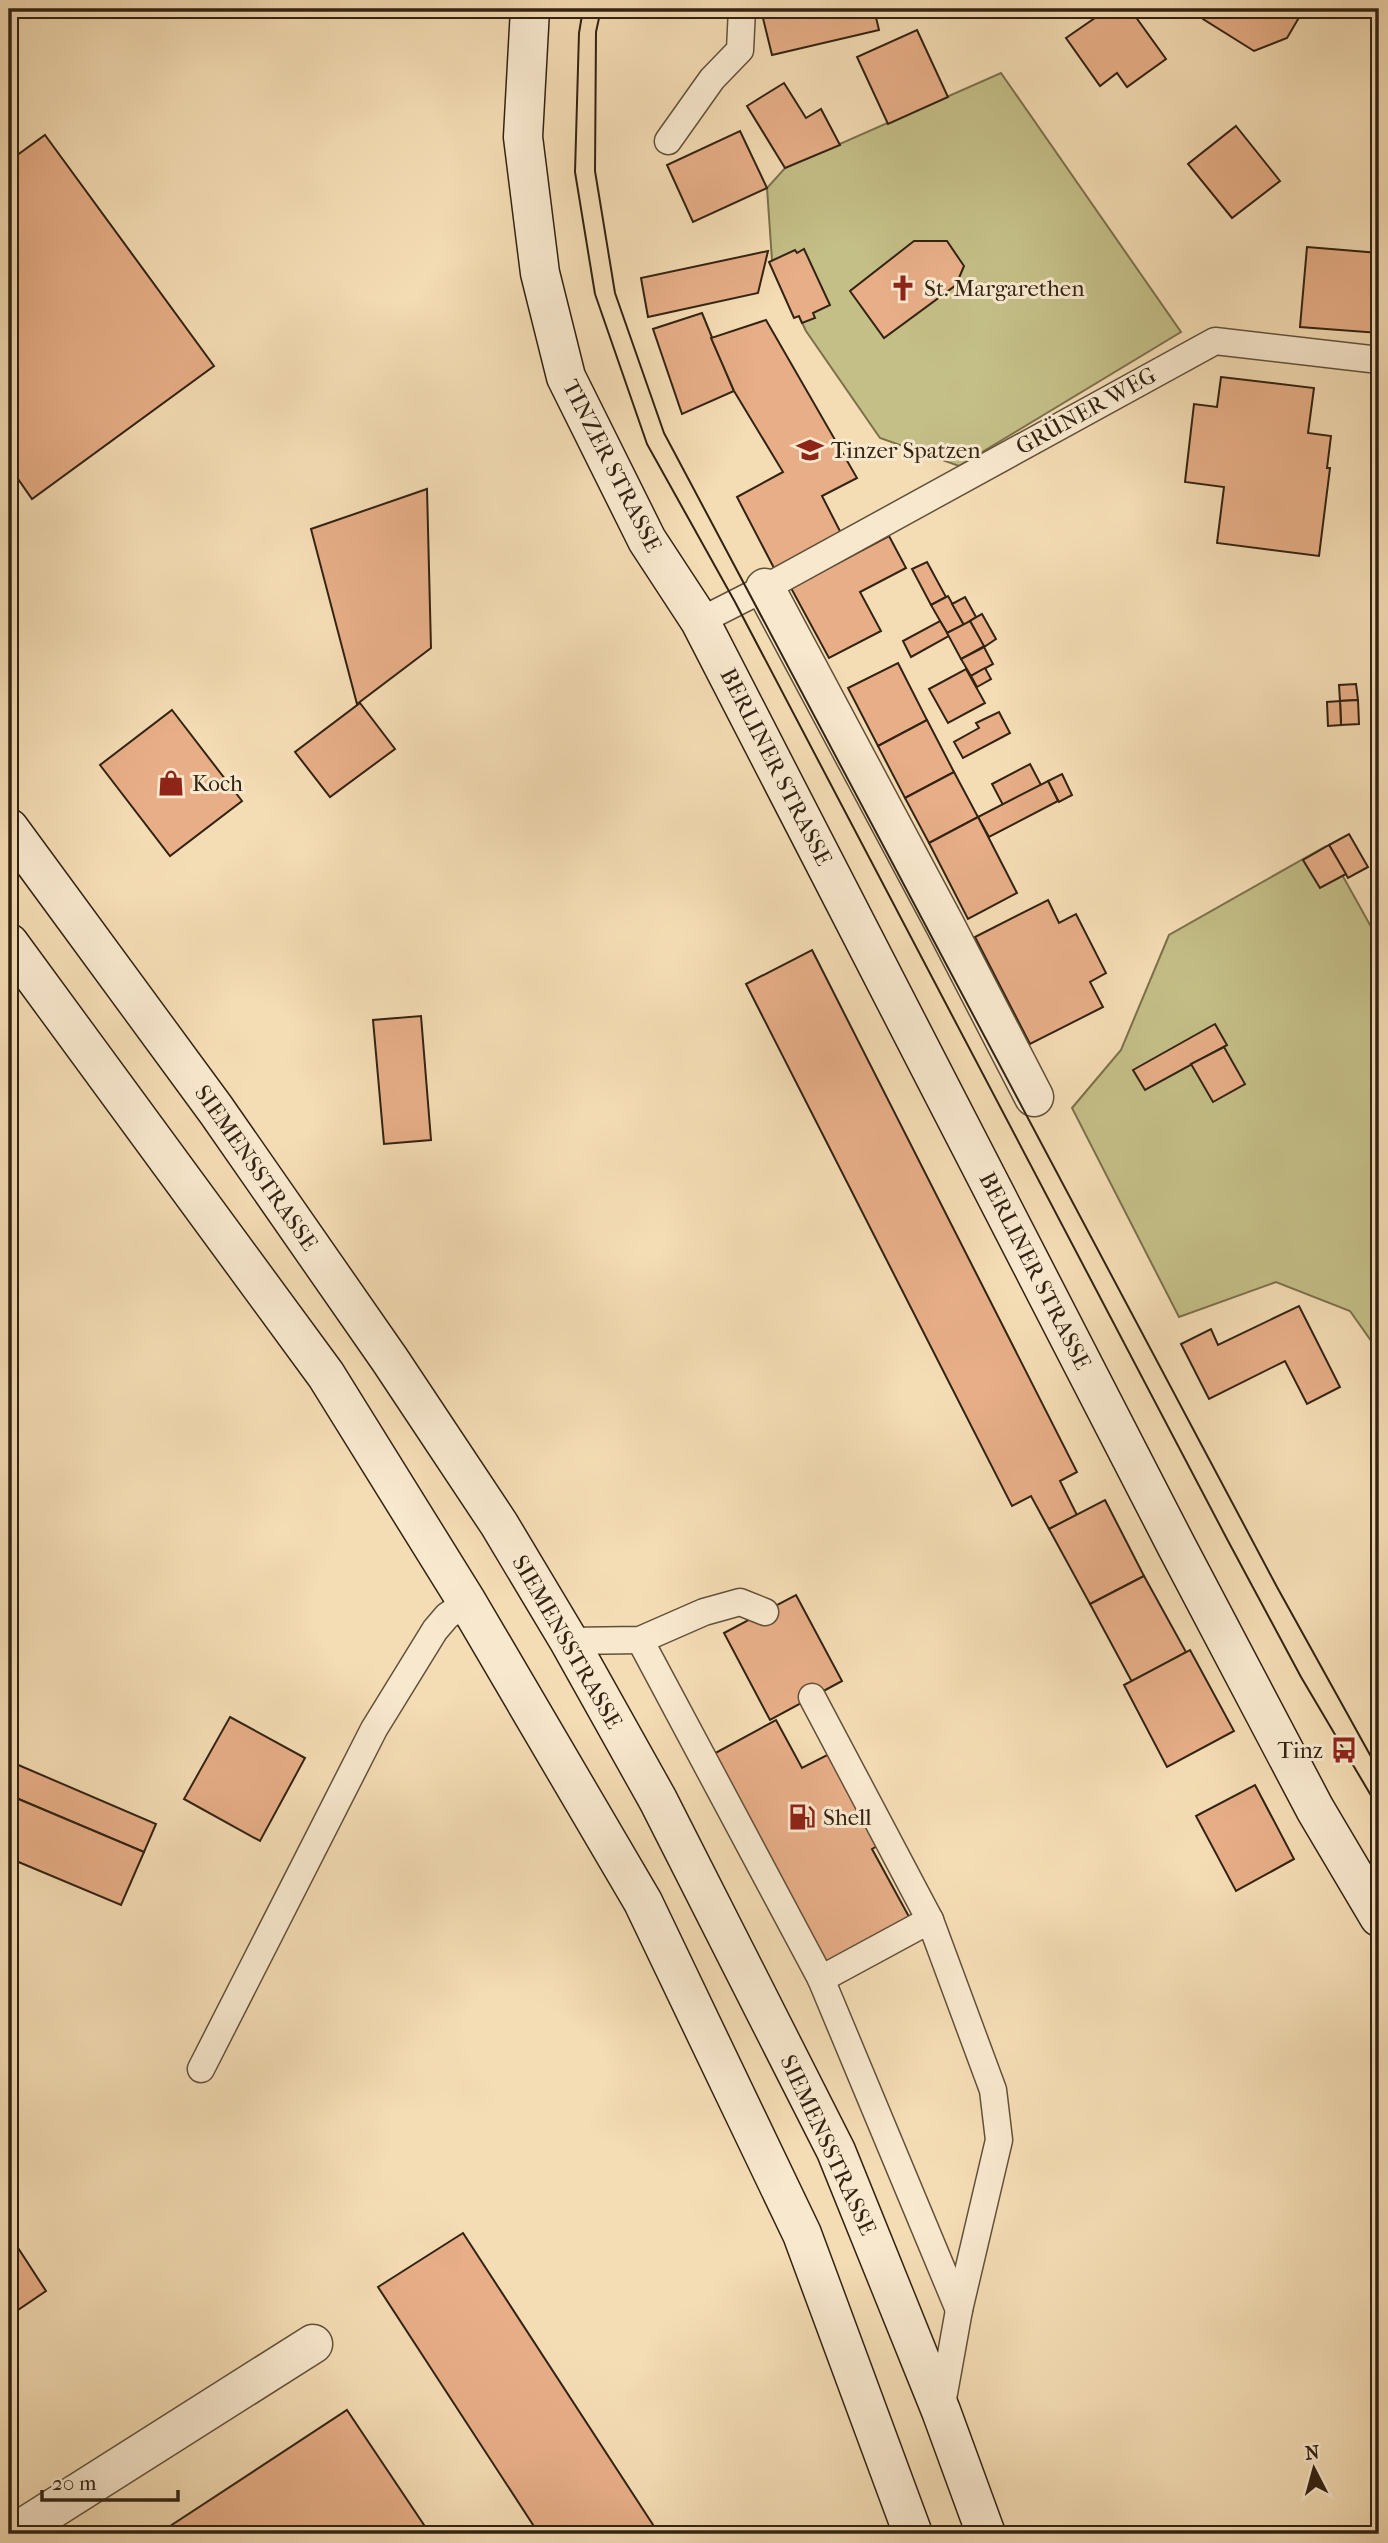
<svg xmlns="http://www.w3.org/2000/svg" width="1388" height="2543" viewBox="0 0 1388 2543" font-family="'IM FELL French Canon',serif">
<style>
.green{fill:#c4be87;stroke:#7b704c;stroke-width:2}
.building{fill:#e7ae87;stroke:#322312;stroke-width:2}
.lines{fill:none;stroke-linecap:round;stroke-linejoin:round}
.lane-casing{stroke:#62513a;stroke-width:29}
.street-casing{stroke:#62513a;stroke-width:41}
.secondary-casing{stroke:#322312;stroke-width:41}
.lane{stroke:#f8e8ce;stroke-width:26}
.street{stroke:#f8e8ce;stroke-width:38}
.secondary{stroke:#f8e8ce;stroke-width:38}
.tram{stroke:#322312;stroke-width:2}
.labels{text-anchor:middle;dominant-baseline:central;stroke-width:6;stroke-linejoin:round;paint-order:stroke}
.poi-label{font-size:23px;fill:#322312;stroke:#f8e8ce;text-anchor:start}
.street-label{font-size:23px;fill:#322312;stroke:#f8e8ce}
</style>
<rect width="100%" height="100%" fill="#f4dcb4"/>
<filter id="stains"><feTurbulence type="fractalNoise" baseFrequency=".00286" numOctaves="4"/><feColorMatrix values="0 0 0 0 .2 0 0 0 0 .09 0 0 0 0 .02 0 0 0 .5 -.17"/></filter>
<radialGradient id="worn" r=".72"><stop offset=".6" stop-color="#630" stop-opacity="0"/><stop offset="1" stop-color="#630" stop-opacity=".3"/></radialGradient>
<g class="green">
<path d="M 1001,73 L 1181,332 L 959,466 L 880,438 L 806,331 L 772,260 L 767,188 L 785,168 Z"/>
<path d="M 1326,846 L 1379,941 L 1379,1352 L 1350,1311 L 1276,1282 L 1179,1317 L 1072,1108 L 1121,1050 L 1169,935 Z"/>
</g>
<g class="building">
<path d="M 766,9 L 874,9 L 879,30 L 772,55 L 761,10 Z"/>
<path d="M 1108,9 L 1130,9 L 1166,59 L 1127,87 L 1117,73 L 1100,86 L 1066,38 Z"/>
<path d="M 1196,9 L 1304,9 L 1287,38 L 1254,51 L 1203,19 Z"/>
<path d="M 917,30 L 948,97 L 888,124 L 857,57 Z"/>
<path d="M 784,83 L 806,118 L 821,109 L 840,145 L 785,168 L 747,106 Z"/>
<path d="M 1236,126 L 1280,181 L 1232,218 L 1188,164 Z"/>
<path d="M 740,131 L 767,188 L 693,222 L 667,165 Z"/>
<path d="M 45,135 L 214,366 L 32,499 L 9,466 L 9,161 Z"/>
<path d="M 914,241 L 947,241 L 964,266 L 956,285 L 884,338 L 850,291 Z"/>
<path d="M 1307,247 L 1379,253 L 1379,333 L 1300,327 Z"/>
<path d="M 804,249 L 830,305 L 813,313 L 815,318 L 802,323 L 799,316 L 794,318 L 769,262 L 795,250 L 797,253 Z"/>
<path d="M 768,251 L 758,293 L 648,317 L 641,278 Z"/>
<path d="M 702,313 L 734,391 L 682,414 L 653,329 Z"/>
<path d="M 766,320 L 857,478 L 822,496 L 842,535 L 775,570 L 737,497 L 783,472 L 734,391 L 711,338 Z"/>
<path d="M 1221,377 L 1314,388 L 1308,433 L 1331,436 L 1327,468 L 1330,468 L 1319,556 L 1217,543 L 1224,487 L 1185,482 L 1194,404 L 1217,407 Z"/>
<path d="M 427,489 L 431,648 L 357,704 L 311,529 Z"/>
<path d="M 889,536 L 906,568 L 860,592 L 881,631 L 829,658 L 791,588 Z"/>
<path d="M 927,562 L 946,597 L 931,605 L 912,569 Z"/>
<path d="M 948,596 L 964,625 L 947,633 L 931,605 Z"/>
<path d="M 965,597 L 976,617 L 964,625 L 952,604 Z"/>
<path d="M 982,614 L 996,639 L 984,647 L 970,621 Z"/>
<path d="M 940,621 L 949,636 L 911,657 L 903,641 Z"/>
<path d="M 970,621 L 984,646 L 961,659 L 947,633 Z"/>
<path d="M 984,647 L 993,664 L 971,676 L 961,659 Z"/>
<path d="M 898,663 L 927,720 L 878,746 L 848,688 Z"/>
<path d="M 985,668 L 991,679 L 977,687 L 971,676 Z"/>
<path d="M 966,669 L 985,703 L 948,723 L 929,689 Z"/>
<path d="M 1356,684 L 1358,700 L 1340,701 L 1339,685 Z"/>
<path d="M 1358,700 L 1359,724 L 1341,725 L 1340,701 Z"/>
<path d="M 1340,701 L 1341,725 L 1328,726 L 1327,702 Z"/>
<path d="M 360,703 L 395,749 L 330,797 L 295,752 Z"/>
<path d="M 172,710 L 242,801 L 170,856 L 100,765 Z"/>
<path d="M 999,712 L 1010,733 L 963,758 L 954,742 L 979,728 L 976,723 Z"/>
<path d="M 927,720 L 954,772 L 905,798 L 878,746 Z"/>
<path d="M 1030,764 L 1041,785 L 1003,805 L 992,784 Z"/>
<path d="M 954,772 L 978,817 L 929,843 L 905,798 Z"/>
<path d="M 1062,774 L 1072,795 L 1059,802 L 1048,781 Z"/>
<path d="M 1048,781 L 1058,801 L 989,837 L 978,817 Z"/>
<path d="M 978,817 L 1017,893 L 968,919 L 929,843 Z"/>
<path d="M 1349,834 L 1368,867 L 1348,878 L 1329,845 Z"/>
<path d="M 1329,845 L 1346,874 L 1320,888 L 1303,860 Z"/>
<path d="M 1048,900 L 1059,923 L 1076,914 L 1106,973 L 1090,982 L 1103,1007 L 1030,1044 L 975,937 Z"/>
<path d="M 812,950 L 1077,1472 L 1060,1481 L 1077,1515 L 1049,1529 L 1031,1496 L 1012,1506 L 746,984 Z"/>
<path d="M 421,1016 L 431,1140 L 384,1144 L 373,1020 Z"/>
<path d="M 1215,1024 L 1227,1045 L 1145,1090 L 1133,1070 Z"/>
<path d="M 1224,1047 L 1245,1084 L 1213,1102 L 1191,1064 Z"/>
<path d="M 1299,1306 L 1340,1387 L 1307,1404 L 1285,1361 L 1209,1399 L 1181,1344 L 1211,1329 L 1218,1345 Z"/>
<path d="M 1105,1500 L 1144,1576 L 1090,1604 L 1049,1529 Z"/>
<path d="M 1144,1576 L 1186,1652 L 1132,1682 L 1090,1604 Z"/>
<path d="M 796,1595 L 842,1681 L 770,1720 L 724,1633 Z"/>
<path d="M 1190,1650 L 1234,1731 L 1167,1767 L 1124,1685 Z"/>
<path d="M 230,1717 L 305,1758 L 260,1841 L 184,1799 Z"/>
<path d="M 776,1720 L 802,1768 L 835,1751 L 884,1842 L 872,1849 L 913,1924 L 825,1971 L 710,1756 Z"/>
<path d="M 9,1761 L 156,1824 L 144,1852 L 9,1795 Z"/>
<path d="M 1255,1785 L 1294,1859 L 1236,1891 L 1196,1816 Z"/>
<path d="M 9,1795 L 144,1852 L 121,1905 L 9,1858 Z"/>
<path d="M 463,2233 L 659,2534 L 539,2534 L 378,2287 Z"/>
<path d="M 9,2234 L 46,2291 L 9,2316 Z"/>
<path d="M 347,2410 L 428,2531 L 423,2534 L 158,2534 Z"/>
</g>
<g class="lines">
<g class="lane-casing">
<g id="lane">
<path d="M 668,141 L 712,79 L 740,50 L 742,9"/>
<path d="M 700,621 L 765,588 L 1215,341 L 1379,360"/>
<path d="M 640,1640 L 821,1979 L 959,2310"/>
<path d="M 569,1641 L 640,1640 L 704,1612 L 740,1602 L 765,1612"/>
<path d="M 812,1697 L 930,1920 L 993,2090 L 999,2140 L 959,2310 L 941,2410"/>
<path d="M 821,1979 L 930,1920"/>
<path d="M 201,2069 L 374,1729 L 435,1630 L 447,1616 L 467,1602"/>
</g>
</g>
<g class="street-casing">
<g id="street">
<path d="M 765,588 L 945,925 L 1034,1097"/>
<path d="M 13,2534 L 313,2344"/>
</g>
</g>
<g class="secondary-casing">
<g id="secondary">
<path d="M 530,9 L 523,137 L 540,273 L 566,377 L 647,540 L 700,621 L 1177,1547 L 1315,1809 L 1379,1917"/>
<path d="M 9,828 L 216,1110 L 390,1360 L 499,1524 L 569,1641 L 658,1800 L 836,2151 L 941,2411 L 986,2534"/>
<path d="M 9,943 L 326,1375 L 467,1602 L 643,1902 L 802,2234 L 913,2534"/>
</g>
</g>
<use href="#lane" class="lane"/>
<use href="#street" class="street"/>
<use href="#secondary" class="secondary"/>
<g class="tram">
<path d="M 583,9 L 579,33 L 575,172 L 595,294 L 647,444 L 735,602 L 1227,1539 L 1301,1677 L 1379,1809"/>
<path d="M 601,9 L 596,32 L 595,171 L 615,293 L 664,433 L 1277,1587 L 1379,1771"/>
</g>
</g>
<defs>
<g id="church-bare" transform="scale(2.1)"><path d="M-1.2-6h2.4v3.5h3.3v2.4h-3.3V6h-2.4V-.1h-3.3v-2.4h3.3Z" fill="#8f2418" stroke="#f8e8ce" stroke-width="2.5" paint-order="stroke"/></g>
<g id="school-bare" transform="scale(2.1)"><path d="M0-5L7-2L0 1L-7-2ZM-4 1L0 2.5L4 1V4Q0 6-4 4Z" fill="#8f2418" stroke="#f8e8ce" stroke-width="2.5" paint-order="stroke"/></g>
<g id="shop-bare" transform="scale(2.1)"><path d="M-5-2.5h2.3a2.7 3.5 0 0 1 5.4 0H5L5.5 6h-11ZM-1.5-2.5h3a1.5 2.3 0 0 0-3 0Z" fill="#8f2418" stroke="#f8e8ce" stroke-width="2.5" paint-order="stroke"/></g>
<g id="bus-bare" transform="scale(2.1)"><path d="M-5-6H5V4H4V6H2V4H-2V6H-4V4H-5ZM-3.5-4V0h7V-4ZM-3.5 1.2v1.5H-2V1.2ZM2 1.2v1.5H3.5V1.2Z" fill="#8f2418" stroke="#f8e8ce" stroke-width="2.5" paint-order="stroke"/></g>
<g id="fuel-bare" transform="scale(2.1)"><path d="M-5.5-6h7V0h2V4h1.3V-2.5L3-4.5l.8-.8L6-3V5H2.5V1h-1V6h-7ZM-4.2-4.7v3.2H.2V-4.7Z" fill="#8f2418" stroke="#f8e8ce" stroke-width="2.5" paint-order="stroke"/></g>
</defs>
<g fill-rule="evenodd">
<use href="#church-bare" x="903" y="288"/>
<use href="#school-bare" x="810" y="450"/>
<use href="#shop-bare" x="171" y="783"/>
<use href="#bus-bare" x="1344" y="1750"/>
<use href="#fuel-bare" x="802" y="1817"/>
</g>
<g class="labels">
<g class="poi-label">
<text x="924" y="288">St. Margarethen</text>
<text x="831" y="450">Tinzer Spatzen</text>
<text x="192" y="783">Koch</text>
<text x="1323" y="1750" text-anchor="end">Tinz</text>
<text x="823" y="1817">Shell</text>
</g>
<g class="street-label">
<text transform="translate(1086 411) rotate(-29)">GRÜNER WEG</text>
<text transform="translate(612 466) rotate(63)">TINZER STRASSE</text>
<text transform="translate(776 767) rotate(63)">BERLINER STRASSE</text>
<text transform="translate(256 1168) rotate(55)">SIEMENSSTRASSE</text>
<text transform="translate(1035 1271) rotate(63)">BERLINER STRASSE</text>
<text transform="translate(567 1642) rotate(60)">SIEMENSSTRASSE</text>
<text transform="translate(828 2145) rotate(65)">SIEMENSSTRASSE</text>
</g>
</g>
<rect width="1388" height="2543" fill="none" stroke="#f4dcb4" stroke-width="35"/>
<rect x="10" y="10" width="1367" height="2522" fill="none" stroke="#322312" stroke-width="3.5"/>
<rect x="18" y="18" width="1353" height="2508" fill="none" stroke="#322312" stroke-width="2"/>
<g transform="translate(1314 2469) rotate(354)" stroke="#f8e8ce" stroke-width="5" paint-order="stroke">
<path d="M0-5L12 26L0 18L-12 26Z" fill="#322312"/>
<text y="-10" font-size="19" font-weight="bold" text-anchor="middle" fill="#322312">N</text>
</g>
<path d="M42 2490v10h136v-10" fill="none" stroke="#322312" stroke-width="3.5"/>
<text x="52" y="2490" font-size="21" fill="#322312" stroke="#f8e8ce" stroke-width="5" paint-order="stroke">20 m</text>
<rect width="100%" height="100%" filter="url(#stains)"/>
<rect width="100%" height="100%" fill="url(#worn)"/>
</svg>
